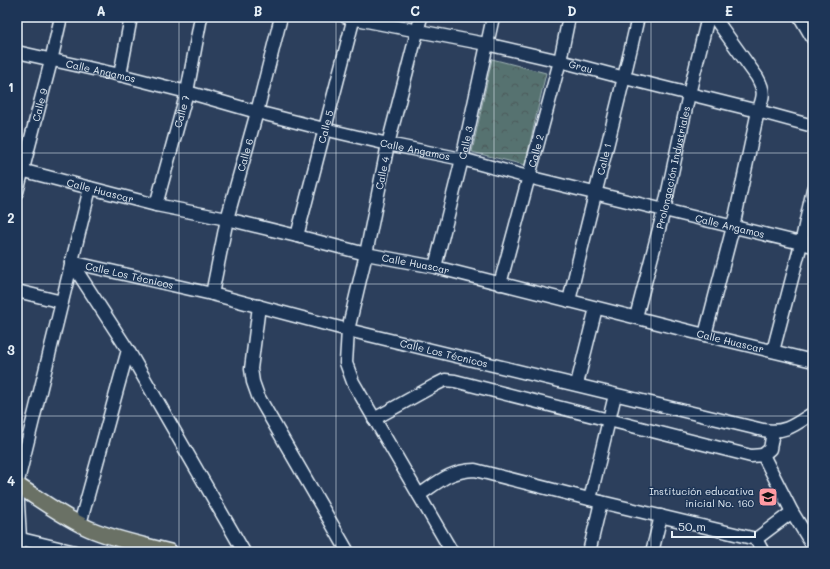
<svg xmlns="http://www.w3.org/2000/svg" width="830" height="569" viewBox="0 0 830 569" font-family="Mali,sans-serif">
<style>
.park{fill:url(#park-crowns);stroke:#9fb2b4}
.lines{fill:none;stroke-linecap:round;stroke-linejoin:round}
.minor-casing{stroke:#e8f1f8;stroke-width:15}
.major-casing{stroke:#e8f1f8;stroke-width:18}
.minor{stroke:#1d3557;stroke-width:12}
.major{stroke:#6b7165;stroke-width:15}
.grid{fill:none;stroke:#e8f1f8;stroke-width:1;stroke-opacity:0.55}
.labels{text-anchor:middle;dominant-baseline:central;stroke-width:3;stroke-linejoin:round;paint-order:stroke}
.street-label{font-size:10px;fill:#e8f1f8;stroke:#1d3557}
.poi-label{font-size:10px;fill:#e8f1f8;stroke:#1d3557;text-anchor:end}
.neatline{fill:none;stroke:#e8f1f8;stroke-width:1.5}
.grid-label{font-size:13px;text-anchor:middle;font-weight:bold;fill:#e8f1f8}
</style>
<defs>
<pattern id="park-crowns" width="20" height="18" patternUnits="userSpaceOnUse"><rect width="20" height="18" fill="#567270"/><path d="M2 6a3 3 0 1 1 6 0M12 15a3 3 0 1 1 6 0" fill="none" stroke="#4d5b5b"/></pattern>
</defs>
<rect width="100%" height="100%" fill="#2c3f5c"/>
<filter id="ink" filterUnits="userSpaceOnUse"><feTurbulence type="fractalNoise" baseFrequency=".025" numOctaves="2"/><feDisplacementMap in="SourceGraphic" scale="8" xChannelSelector="R" yChannelSelector="G"/><feConvolveMatrix kernelMatrix="1 2 1 2 8 2 1 2 1" color-interpolation-filters="sRGB"/></filter>
<g filter="url(#ink)">
<path class="park" d="M 492,59 L 546,73 L 525,165 L 472,152 Z"/>
<g class="lines">
<g class="minor-casing">
<g id="minor">
<path id="s1" d="M 346,17 L 486,44 L 560,61 L 625,78 L 758,111 L 813,126"/>
<path d="M 421,17 L 388,144 L 366,254 L 348,330 L 346,363 L 353,382 L 452,552"/>
<path d="M 800,17 L 813,39"/>
<path id="s2" d="M 17,52 L 120,75 L 187,92 L 257,112 L 324,129 L 388,144 L 462,159 L 528,177 L 813,246"/>
<path d="M 120,75 L 131,17"/>
<path id="s3" d="M 17,169 L 156,205 L 227,219 L 297,236 L 366,254 L 435,267 L 705,335 L 813,361"/>
<path id="s4" d="M 17,192 L 51,61 L 61,17"/>
<path id="s5" d="M 156,205 L 187,92 L 201,17"/>
<path id="s6" d="M 297,236 L 354,17"/>
<path id="s7" d="M 71,262 L 212,294 L 348,330 L 763,430 C 785,434 796,424 813,413"/>
<path d="M 71,262 L 128,350 L 244,552"/>
<path id="s8" d="M 435,267 L 462,159 L 493,17"/>
<path id="s9" d="M 500,284 L 560,61 L 569,17"/>
<path d="M 17,291 L 62,302"/>
<path id="s10" d="M 212,294 L 227,219 L 257,112 L 281,17"/>
<path id="s11" d="M 569,301 C 591,206 617,112 638,17"/>
<path d="M 259,306 L 251,369 L 253,382 L 258,396 L 348,552"/>
<path id="s12" d="M 636,317 L 664,210 L 689,94 L 708,17"/>
<path d="M 705,335 L 733,227 L 758,111 C 764,96 765,91 757,77 L 714,17"/>
<path d="M 773,351 L 801,244 L 813,189"/>
<path d="M 577,384 L 596,308"/>
<path d="M 374,419 L 437,384 L 445,380 L 455,381 L 751,456 L 763,455 L 792,512 L 813,546"/>
<path d="M 763,455 L 770,449 L 773,432"/>
<path d="M 419,495 C 440,481 449,471 475,470 L 601,502 L 756,539 L 763,552"/>
<path d="M 590,499 L 615,395"/>
<path d="M 80,524 L 128,350"/>
<path d="M 17,538 L 75,552"/>
<path d="M 756,539 L 792,512"/>
<path d="M 17,550 L 20,539 L 17,485 L 90,188"/>
<path d="M 589,552 L 601,502"/>
<path d="M 652,552 L 661,516"/>
</g>
</g>
<g class="major-casing">
<path id="major" d="M 17,485 C 41,500 64,518 90,529 C 116,540 144,545 170,552"/>
</g>
<use href="#minor" class="minor"/>
<use href="#major" class="major"/>
</g>
</g>
<path class="grid" d="M 179,17 L 179,552M 336,17 L 336,552M 494,17 L 494,552M 651,17 L 651,552M 17,153 L 813,153M 17,284 L 813,284M 17,416 L 813,416"/>
<defs>
<g id="school-square" transform="scale(1)"><rect x="-9" y="-9" width="18" height="18" rx="4" fill="#ff9aa2" stroke="#1d3557"/><path d="M0-5L7-2L0 1L-7-2ZM-4 1L0 2.5L4 1V4Q0 6-4 4Z" fill="#111"/></g>
</defs>
<g fill-rule="evenodd">
<use href="#school-square" x="768" y="497"/>
</g>
<g class="labels">
<g class="street-label">
<text stroke="none"><textPath href="#s1" startOffset="240">Grau</textPath></text>
<text stroke="none"><textPath href="#s2" startOffset="86">Calle Angamos</textPath></text>
<text stroke="none"><textPath href="#s4" startOffset="90">Calle 9</textPath></text>
<text stroke="none"><textPath href="#s5" startOffset="97">Calle 7</textPath></text>
<text stroke="none"><textPath href="#s6" startOffset="113">Calle 5</textPath></text>
<text stroke="none"><textPath href="#s8" startOffset="128">Calle 3</textPath></text>
<text stroke="none"><textPath href="#s2" startOffset="410">Calle Angamos</textPath></text>
<text stroke="none"><textPath href="#s9" startOffset="138">Calle 2</textPath></text>
<text stroke="none"><textPath href="#s10" startOffset="143">Calle 6</textPath></text>
<text stroke="none"><textPath href="#s11" startOffset="146">Calle 1</textPath></text>
<text stroke="none"><textPath href="#s12" startOffset="154">Prolongación Industriales</textPath></text>
<text transform="translate(382 173) rotate(-78)">Calle 4</text>
<text stroke="none"><textPath href="#s3" startOffset="86">Calle Huascar</textPath></text>
<text stroke="none"><textPath href="#s2" startOffset="734">Calle Angamos</textPath></text>
<text stroke="none"><textPath href="#s3" startOffset="410">Calle Huascar</textPath></text>
<text stroke="none"><textPath href="#s7" startOffset="60">Calle Los Técnicos</textPath></text>
<text stroke="none"><textPath href="#s3" startOffset="734">Calle Huascar</textPath></text>
<text stroke="none"><textPath href="#s7" startOffset="384">Calle Los Técnicos</textPath></text>
</g>
<g class="poi-label">
<text x="754" y="491">Institución educativa<tspan x="754" dy="12">inicial No. 160</tspan></text>
</g>
</g>
<rect width="830" height="569" fill="none" stroke="#1d3557" stroke-width="44"/>
<path d="M672 531v6h83v-6" fill="none" stroke="#e8f1f8" stroke-width="2"/>
<text x="678" y="531" font-size="12" fill="#e8f1f8" stroke="#1d3557" stroke-width="3" paint-order="stroke">50 m</text>
<rect x="22" y="22" width="786" height="525" class="neatline"/>
<g class="grid-label">
<text x="101" y="16">A</text>
<text x="258" y="16">B</text>
<text x="415" y="16">C</text>
<text x="572" y="16">D</text>
<text x="729" y="16">E</text>
<text x="11" y="92">1</text>
<text x="11" y="223">2</text>
<text x="11" y="355">3</text>
<text x="11" y="486">4</text>
</g>
</svg>
